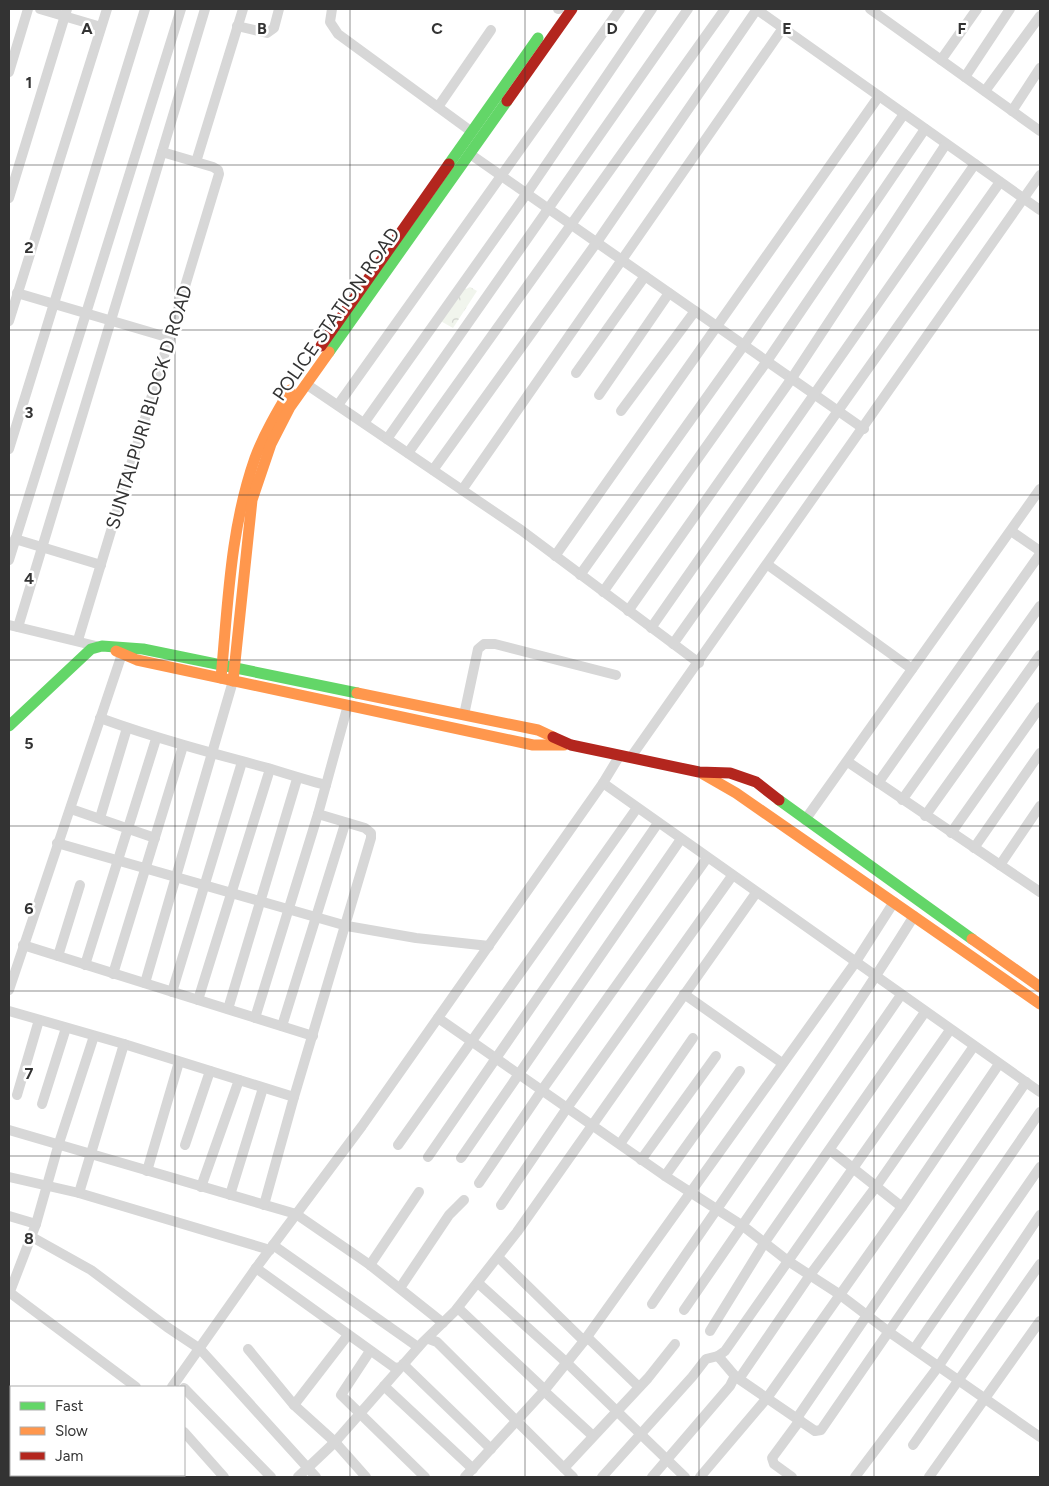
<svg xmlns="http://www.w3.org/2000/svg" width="1049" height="1486" viewBox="0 0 1049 1486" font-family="Figtree,sans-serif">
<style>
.park{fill:url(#park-crowns)}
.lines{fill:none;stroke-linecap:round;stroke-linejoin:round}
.street{stroke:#d7d7d7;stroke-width:10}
.fast{stroke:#63d668;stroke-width:11}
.slow{stroke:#ff974d;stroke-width:11}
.jam{stroke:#b3261e;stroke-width:11}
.grid{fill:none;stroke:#333;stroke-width:1;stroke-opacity:0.55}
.labels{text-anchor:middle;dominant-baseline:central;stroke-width:5;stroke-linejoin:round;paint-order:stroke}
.street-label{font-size:19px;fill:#333;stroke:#fff}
.grid-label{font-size:16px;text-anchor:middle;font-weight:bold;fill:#333;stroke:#fff;stroke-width:5;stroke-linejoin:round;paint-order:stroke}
</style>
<defs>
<pattern id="park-crowns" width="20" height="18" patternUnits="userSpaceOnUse" patternTransform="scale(1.25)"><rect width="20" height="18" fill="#f1f5ed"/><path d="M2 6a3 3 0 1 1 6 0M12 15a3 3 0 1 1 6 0" fill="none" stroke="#cfd2cc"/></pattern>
</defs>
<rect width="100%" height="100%" fill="#fff"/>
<path class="park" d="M 461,286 L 466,289 L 470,287 L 477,291 L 453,328 L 437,319 Z"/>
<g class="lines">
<g class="street">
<path d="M 40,9 L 101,27"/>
<path d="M 332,9 L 330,22 L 338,34 L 472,132"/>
<path d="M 558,9 L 559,9"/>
<path d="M 756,9 L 1040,210"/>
<path d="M 870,9 L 1040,131"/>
<path d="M 237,26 L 267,33 L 274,28 L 279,9"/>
<path d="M 941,60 L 977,9"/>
<path d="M 9,72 L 28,9"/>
<path d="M 965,77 L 1010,9"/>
<path d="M 985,91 L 1040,16"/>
<path d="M 438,107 L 491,30"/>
<path d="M 1012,111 L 1040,68"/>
<path d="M 162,152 L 205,9"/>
<path d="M 470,154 L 864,429"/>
<path d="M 196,162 L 243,9"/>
<path d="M 9,198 L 67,9"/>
<path d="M 17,293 L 170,338"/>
<path d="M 9,321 L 107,9"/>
<path d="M 576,373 L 645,276"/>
<path d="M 306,384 L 521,530 L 699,663"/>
<path d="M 599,395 L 669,293"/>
<path d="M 338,405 L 620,9"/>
<path d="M 621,411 L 695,311"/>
<path d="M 364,423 L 527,193 L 652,9"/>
<path d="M 387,439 L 688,9"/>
<path d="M 9,449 L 145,9"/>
<path d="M 408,453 L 725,9"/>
<path d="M 433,470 L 597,242 L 757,9"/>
<path d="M 462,490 L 783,28"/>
<path d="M 1011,531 L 1040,551"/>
<path d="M 15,539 L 101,565"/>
<path d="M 555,556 L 879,96"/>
<path d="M 9,560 L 181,9"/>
<path d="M 768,565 L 912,669"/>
<path d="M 580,575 L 744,345 L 904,114"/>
<path d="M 603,592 L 767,361 L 925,129"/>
<path d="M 628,611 L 792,378 L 946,144"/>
<path d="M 9,625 L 96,646"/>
<path d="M 18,627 L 162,152 L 213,167 L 218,170 L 219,174 L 78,640"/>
<path d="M 651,628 L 975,164"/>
<path d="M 673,644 L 1000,182"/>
<path d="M 464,715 L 478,649 L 484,644 L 495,644 L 616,675"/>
<path d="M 100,718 C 155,738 211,753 268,768 C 287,774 306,780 326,785"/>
<path d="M 631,757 L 1040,175"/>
<path d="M 848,762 L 1040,892"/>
<path d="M 603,783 L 1040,1092"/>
<path d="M 878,783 L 1040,554"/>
<path d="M 902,800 L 1040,606"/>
<path d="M 71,809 L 155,838"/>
<path d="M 925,816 L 1040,655"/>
<path d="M 100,818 L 127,728"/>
<path d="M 805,820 L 1040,489"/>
<path d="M 951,833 L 1040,707"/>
<path d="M 57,843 L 347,926 L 416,938 L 489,946"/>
<path d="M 974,848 L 1040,753"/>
<path d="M 1000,865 L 1040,806"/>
<path d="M 23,945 L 313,1036"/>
<path d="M 58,956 L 80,885"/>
<path d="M 85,965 L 156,739"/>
<path d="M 113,974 L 183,746"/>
<path d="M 145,983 L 233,681"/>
<path d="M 9,990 L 124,648"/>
<path d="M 172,992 L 242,762"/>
<path d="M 684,994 L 782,1063"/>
<path d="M 198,1000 L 270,769"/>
<path d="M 228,1009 L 297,779"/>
<path d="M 9,1011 L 124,1044 L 294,1097"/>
<path d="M 255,1018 L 318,814 L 348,705"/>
<path d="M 438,1018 L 665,1176 L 743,1226 L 788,1261 L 839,1294 L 889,1332 L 1040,1437"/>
<path d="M 282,1026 L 345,824"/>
<path d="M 17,1095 L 39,1020"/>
<path d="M 42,1104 L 66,1028"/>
<path d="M 9,1130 L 296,1214 L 370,1265 L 443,1323"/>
<path d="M 620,1144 L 693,1038"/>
<path d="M 185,1145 L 210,1071"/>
<path d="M 398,1145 L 637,808"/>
<path d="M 830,1150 L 902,1207"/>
<path d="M 428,1157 L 658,823"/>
<path d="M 461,1158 L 681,839"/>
<path d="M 641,1160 L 716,1056"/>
<path d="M 147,1171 L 179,1062"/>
<path d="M 665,1176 L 740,1071"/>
<path d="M 9,1177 L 79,1193 L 270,1250"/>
<path d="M 479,1183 L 542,1090 L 707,858"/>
<path d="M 201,1187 L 239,1080"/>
<path d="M 79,1193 L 124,1044"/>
<path d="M 230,1195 L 263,1088"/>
<path d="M 264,1205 L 294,1097 L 371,838 L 371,833 L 365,828 L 318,814"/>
<path d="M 501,1205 L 567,1108 L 732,876"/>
<path d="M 9,1216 L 36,1224"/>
<path d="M 32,1237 L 91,1270 L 167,1327 L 200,1349 L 316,1477"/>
<path d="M 273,1245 L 418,1347"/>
<path d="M 498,1257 L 584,1341"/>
<path d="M 370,1265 L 419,1192"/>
<path d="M 256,1268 L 395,1368 L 401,1367 L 423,1342 L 455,1311 L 517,1232 L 756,893"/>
<path d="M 478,1283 L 567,1363 L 685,1477"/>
<path d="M 400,1288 L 449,1215 L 464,1200"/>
<path d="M 9,1292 L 136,1387"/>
<path d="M 9,1294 L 36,1224 L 59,1143 L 94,1036"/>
<path d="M 652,1304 C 739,1175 831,1049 914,916"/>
<path d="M 458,1308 L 545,1390"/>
<path d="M 684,1310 L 901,995"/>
<path d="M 710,1331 L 765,1242 L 925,1012"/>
<path d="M 587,1337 L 639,1387"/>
<path d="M 429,1339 L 437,1342 L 573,1477"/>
<path d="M 248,1349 L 294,1405 L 335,1442 L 366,1477"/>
<path d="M 914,1349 L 1040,1167"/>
<path d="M 370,1351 L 341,1395 L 425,1477"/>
<path d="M 718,1356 L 735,1376"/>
<path d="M 403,1364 L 491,1449"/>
<path d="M 739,1379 L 815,1431 L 821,1430 L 1040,1112"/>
<path d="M 384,1386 L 473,1469"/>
<path d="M 172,1387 L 256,1268 L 362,1126 L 603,783 L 620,755"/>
<path d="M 184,1388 L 271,1477"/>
<path d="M 544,1391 L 593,1436"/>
<path d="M 294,1405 L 348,1335"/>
<path d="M 797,1418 L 1026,1082"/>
<path d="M 184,1432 L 224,1477"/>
<path d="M 913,1445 L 1040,1264"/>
<path d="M 564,1468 L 648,1378 L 675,1344"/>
<path d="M 169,1475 L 172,1477"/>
<path d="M 102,1477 L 103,1475"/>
<path d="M 298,1477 L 335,1442 L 399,1369"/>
<path d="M 465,1477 L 543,1392 L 584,1341 L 855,963 L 894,902"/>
<path d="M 602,1477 L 692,1377 L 706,1359 L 718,1356 L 725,1351 L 950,1030"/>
<path d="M 652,1477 L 730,1386 L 735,1376 L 739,1379 L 810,1275 L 875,1188 L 974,1046"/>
<path d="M 700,1477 L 767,1398 L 902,1207 L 999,1064"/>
<path d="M 792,1477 L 774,1464 L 772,1458 L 800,1420"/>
<path d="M 855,1477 L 938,1367 L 1040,1215"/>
<path d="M 929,1477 L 1040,1321"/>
</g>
<g class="fast">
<path d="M 449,164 L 538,38"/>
<path d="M 329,352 L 507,101"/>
<path d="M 9,726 L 91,649 L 102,646 L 143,649 L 357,693"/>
<path d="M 779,800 L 972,939"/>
</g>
<g class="slow">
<path d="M 116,651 L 137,660 L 533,745 L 564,745"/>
<path d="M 221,678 C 228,604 230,529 255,458 C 264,434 277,412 290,390"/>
<path d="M 233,681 L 252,500 L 271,444 L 290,407 L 329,352"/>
<path d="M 357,693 L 538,730 L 553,737"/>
<path d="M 703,774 L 736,793 L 1040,1004"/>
<path d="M 972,939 L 1040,987"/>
</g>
<g class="jam">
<path d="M 507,101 L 572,9"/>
<path d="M 321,346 L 449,164"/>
<path d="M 553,737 L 571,745 L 699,772 L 730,773 L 756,782 L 779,800"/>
</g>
</g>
<path class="grid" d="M 175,9 L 175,1387M 350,9 L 350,1477M 525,9 L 525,1477M 699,9 L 699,1477M 874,9 L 874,1477M 9,165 L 1040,165M 9,330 L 1040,330M 9,495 L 1040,495M 9,660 L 1040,660M 9,826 L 1040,826M 9,991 L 1040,991M 9,1156 L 1040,1156M 9,1321 L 1040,1321M 175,1475 L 175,1477"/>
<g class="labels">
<g class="street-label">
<text transform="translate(336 314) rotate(-55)">POLICE STATION ROAD</text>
<text transform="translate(149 407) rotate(-73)">SUNTALPURI BLOCK D ROAD</text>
</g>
</g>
<g class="grid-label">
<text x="87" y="34">A</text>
<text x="262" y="34">B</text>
<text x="437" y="34">C</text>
<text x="612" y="34">D</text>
<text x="787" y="34">E</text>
<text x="962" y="34">F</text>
<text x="29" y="88">1</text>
<text x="29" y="253">2</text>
<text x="29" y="418">3</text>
<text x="29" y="584">4</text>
<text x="29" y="749">5</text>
<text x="29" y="914">6</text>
<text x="29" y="1079">7</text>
<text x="29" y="1244">8</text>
</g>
<rect width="1049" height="1486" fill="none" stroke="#333333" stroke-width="20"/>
<rect x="10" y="1386" width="175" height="90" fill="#ffffff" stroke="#adadad"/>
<rect x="20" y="1402" width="25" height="8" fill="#63d668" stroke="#adadad"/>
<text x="55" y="1411" font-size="15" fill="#333333">Fast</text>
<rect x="20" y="1427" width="25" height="8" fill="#ff974d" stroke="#adadad"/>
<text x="55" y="1436" font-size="15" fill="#333333">Slow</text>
<rect x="20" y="1452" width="25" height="8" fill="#b3261e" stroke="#adadad"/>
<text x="55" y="1461" font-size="15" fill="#333333">Jam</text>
</svg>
